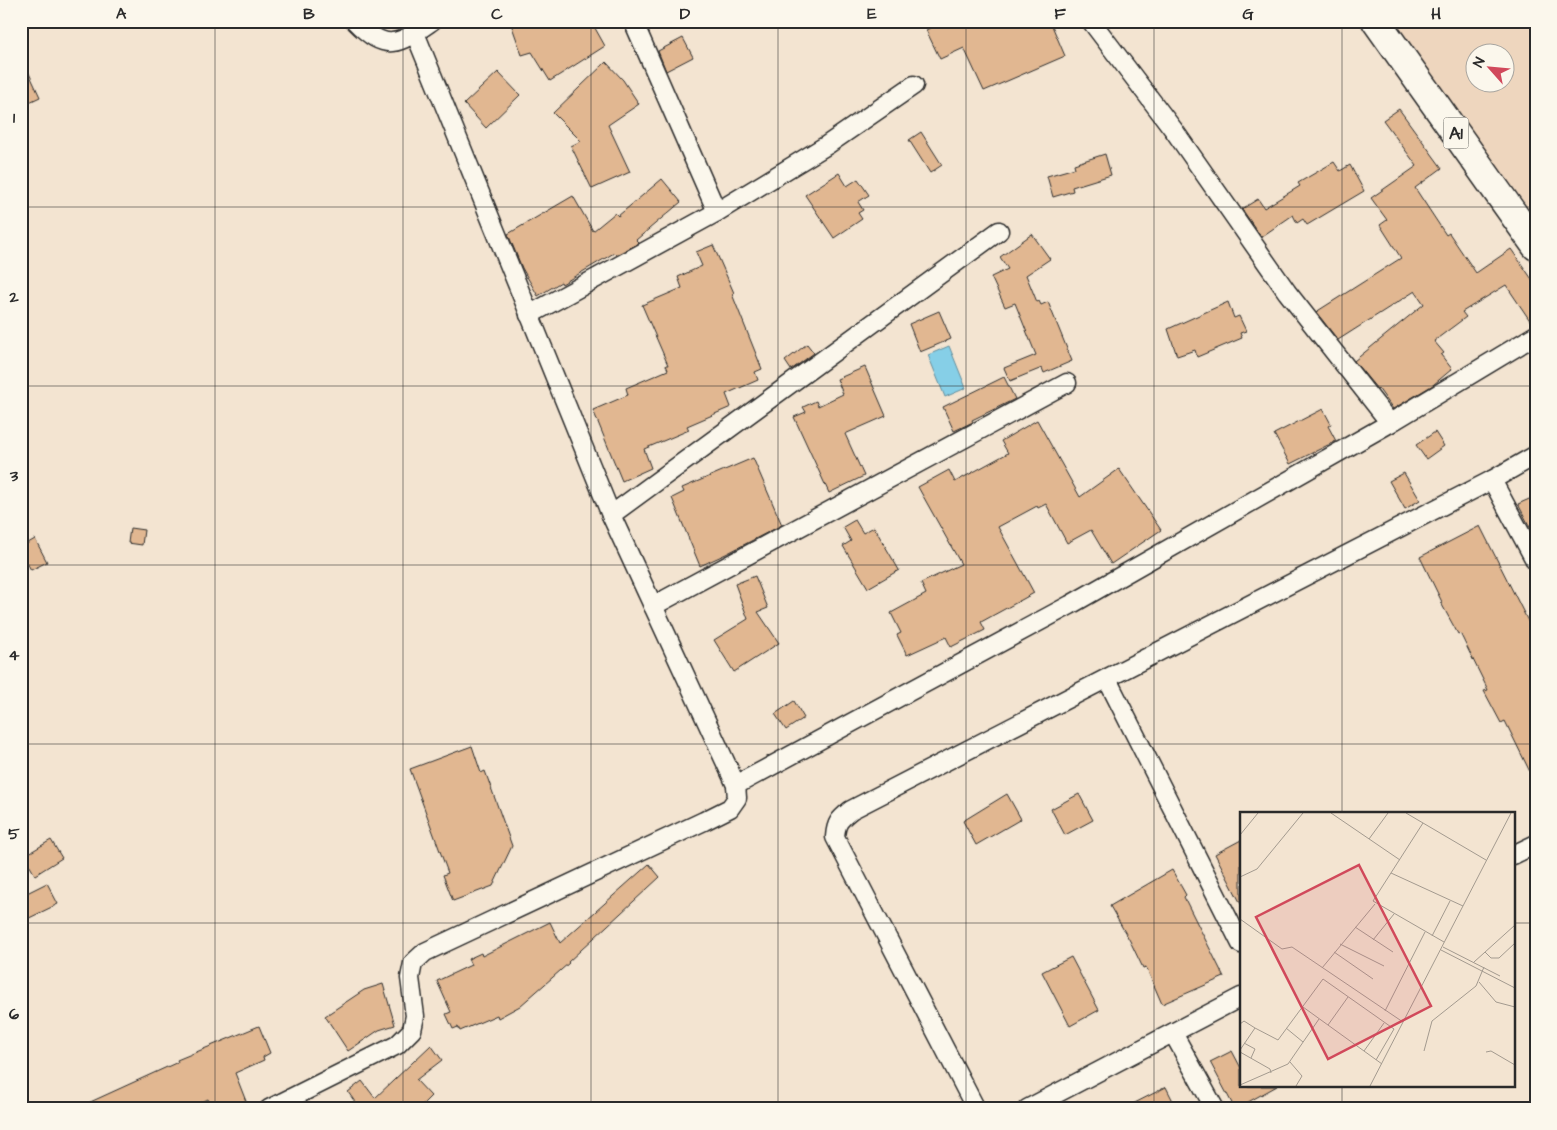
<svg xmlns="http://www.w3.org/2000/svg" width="1557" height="1130" viewBox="0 0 1557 1130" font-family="'Architects Daughter',sans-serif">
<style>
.built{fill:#eed6be;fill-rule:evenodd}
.water{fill:#86cfe7;stroke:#628d9c}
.building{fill:#e1b791;stroke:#2b2b2b}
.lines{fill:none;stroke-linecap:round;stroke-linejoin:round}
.street-casing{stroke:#2b2b2b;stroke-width:21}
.highway-casing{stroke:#2b2b2b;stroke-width:31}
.street{stroke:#fbf7ec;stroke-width:18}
.highway{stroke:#fbf7ec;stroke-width:28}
.grid{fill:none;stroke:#2b2b2b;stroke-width:1;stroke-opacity:0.55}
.labels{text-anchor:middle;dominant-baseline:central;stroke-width:4;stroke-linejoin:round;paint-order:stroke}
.shield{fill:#fbf7ec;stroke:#696865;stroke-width:1}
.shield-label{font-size:18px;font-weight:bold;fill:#2b2b2b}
.inset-road{fill:none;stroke:#a39a8f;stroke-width:1}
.view{fill:#d1495b;fill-opacity:0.15;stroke:#d1495b;stroke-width:2.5}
.inset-edge{fill:none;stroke:#2b2b2b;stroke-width:2.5}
.neatline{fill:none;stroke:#2b2b2b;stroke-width:2}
.grid-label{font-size:16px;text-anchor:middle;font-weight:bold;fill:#2b2b2b}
</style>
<rect width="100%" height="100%" fill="#f3e4d1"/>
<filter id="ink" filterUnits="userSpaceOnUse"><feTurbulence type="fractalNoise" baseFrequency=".02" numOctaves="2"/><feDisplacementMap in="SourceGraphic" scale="10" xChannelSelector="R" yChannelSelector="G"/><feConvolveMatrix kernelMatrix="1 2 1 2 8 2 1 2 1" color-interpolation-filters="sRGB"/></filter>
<g filter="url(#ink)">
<path class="built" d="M 1392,21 L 1536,21 L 1536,219 ZM 1474,52 L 1504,52 L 1504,82 L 1474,82 Z"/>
<path class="water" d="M 949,346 L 966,388 L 945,397 L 928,355 Z"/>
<g class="building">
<path d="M 510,21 L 591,21 L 605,46 L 550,81 L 532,52 L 522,55 Z"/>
<path d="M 934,21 L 1050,21 L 1065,56 L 984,91 L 964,48 L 940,59 L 926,30 L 936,25 Z"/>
<path d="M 683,38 L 693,57 L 666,71 L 658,51 Z"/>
<path d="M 21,56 L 40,97 L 21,106 Z"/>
<path d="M 606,62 L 623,80 L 639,104 L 608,125 L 630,172 L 592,189 L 571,146 L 581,141 L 553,113 Z"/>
<path d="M 498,72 L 520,95 L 486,128 L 464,104 Z"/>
<path d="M 1399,109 L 1442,168 L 1415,188 L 1446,235 L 1449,233 L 1476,273 L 1511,249 L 1536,285 L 1536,324 L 1533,325 L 1506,285 L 1462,312 L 1466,317 L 1434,341 L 1444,353 L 1441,355 L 1452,369 L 1433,385 L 1393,409 L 1378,388 L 1377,389 L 1354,361 L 1424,304 L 1415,291 L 1338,340 L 1316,312 L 1401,258 L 1380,225 L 1387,220 L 1371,198 L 1417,166 L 1383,120 Z"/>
<path d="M 921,132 L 942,165 L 930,173 L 909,140 Z"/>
<path d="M 1105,154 L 1111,175 L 1072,187 L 1073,191 L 1053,197 L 1047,176 L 1075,168 L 1074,164 Z"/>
<path d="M 1334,162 L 1340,171 L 1350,165 L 1364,191 L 1307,225 L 1303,219 L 1297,223 L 1293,215 L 1261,237 L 1242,209 L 1258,199 L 1264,208 L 1300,186 L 1298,183 Z"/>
<path d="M 839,173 L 847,186 L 858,179 L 869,195 L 858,202 L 863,210 L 858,213 L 862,219 L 834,238 L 805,195 Z"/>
<path d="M 662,179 L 681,202 L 636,240 L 639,243 L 616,255 L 614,253 L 562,284 L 561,282 L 538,296 L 522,268 L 508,234 L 573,196 L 593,231 L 615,213 L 618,216 Z"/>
<path d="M 1032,234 L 1050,259 L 1026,275 L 1037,302 L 1039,301 L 1041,305 L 1048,302 L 1072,361 L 1044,373 L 1042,368 L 1010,381 L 1004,368 L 1036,355 L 1015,303 L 1005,307 L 991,277 L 1008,269 L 1000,257 Z"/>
<path d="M 713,245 L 734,293 L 732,294 L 762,369 L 755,372 L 758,380 L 726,394 L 731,407 L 687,426 L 689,430 L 644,449 L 651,468 L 622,481 L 593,410 L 628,395 L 626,388 L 668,370 L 666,365 L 668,365 L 642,305 L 682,288 L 678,277 L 702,266 L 696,252 Z"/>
<path d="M 1228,302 L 1234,318 L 1239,316 L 1246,331 L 1240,333 L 1242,338 L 1197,357 L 1195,350 L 1177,356 L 1168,329 Z"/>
<path d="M 939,311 L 951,339 L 920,352 L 909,324 Z"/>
<path d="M 807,344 L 814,353 L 791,370 L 785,361 Z"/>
<path d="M 865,367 L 886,416 L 845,434 L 864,476 L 829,493 L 794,417 L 806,412 L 803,407 L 816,401 L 818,406 L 843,394 L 837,379 Z"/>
<path d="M 1004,377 L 1015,399 L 972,420 L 973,422 L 954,431 L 943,407 Z"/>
<path d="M 1323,409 L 1331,424 L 1328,426 L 1336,441 L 1290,464 L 1274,434 Z"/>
<path d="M 1037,420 L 1080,497 L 1119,469 L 1161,530 L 1111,564 L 1091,530 L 1067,543 L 1046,504 L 1038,508 L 1037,506 L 998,527 L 1034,593 L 981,622 L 985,630 L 951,647 L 946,637 L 907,655 L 897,635 L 901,633 L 891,613 L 926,594 L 921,583 L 961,564 L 918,487 L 949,470 L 955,482 L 1008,453 L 1001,441 Z"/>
<path d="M 1435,432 L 1444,446 L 1426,459 L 1416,445 Z"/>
<path d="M 753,458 L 782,525 L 726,554 L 700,566 L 672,498 L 684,492 L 682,488 Z"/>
<path d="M 1404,473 L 1420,500 L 1405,509 L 1389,481 Z"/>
<path d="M 1536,496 L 1536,539 L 1518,504 Z"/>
<path d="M 855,520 L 863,533 L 874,527 L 899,570 L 868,588 L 843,546 L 851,541 L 843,527 Z"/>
<path d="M 1480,526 L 1536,637 L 1536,784 L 1505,721 L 1501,723 L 1484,691 L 1488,690 L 1460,633 L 1458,634 L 1441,603 L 1442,602 L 1420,557 Z"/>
<path d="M 130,528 L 144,530 L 142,545 L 128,543 Z"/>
<path d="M 35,539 L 47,562 L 31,570 L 21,552 L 21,547 Z"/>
<path d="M 755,576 L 768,608 L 758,612 L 779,643 L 734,672 L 714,640 L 748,619 L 735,584 Z"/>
<path d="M 794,701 L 804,718 L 786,730 L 775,714 Z"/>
<path d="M 472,746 L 481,773 L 485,771 L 512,846 L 493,886 L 453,901 L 443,875 L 448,873 L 410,769 Z"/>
<path d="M 1007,794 L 1021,819 L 976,845 L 963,821 Z"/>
<path d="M 1079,794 L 1093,820 L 1065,835 L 1051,809 Z"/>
<path d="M 51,840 L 62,858 L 35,875 L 24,856 Z"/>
<path d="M 1241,840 L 1241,904 L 1215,854 Z"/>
<path d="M 649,864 L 660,877 L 568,962 L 569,963 L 520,1006 L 498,1018 L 497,1015 L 460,1031 L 458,1027 L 453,1029 L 446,1014 L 451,1012 L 437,981 L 471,965 L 468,959 L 481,953 L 482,956 L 550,922 L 560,943 Z"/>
<path d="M 1172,870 L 1186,895 L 1184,897 L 1224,977 L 1162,1004 L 1146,967 L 1143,968 L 1130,941 L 1110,906 Z"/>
<path d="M 47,883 L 58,904 L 21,922 L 21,896 Z"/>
<path d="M 1071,957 L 1099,1010 L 1070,1026 L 1042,972 Z"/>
<path d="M 383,984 L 395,1025 L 379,1030 L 348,1051 L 325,1016 L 364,990 Z"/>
<path d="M 259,1026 L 270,1053 L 263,1057 L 264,1060 L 235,1073 L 249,1109 L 212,1109 L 208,1099 L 187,1109 L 75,1109 L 178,1062 L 177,1060 Z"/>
<path d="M 431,1045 L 442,1060 L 416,1080 L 431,1096 L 418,1109 L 360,1109 L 348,1092 L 362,1081 L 375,1098 Z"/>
<path d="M 1232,1051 L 1241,1068 L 1241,1086 L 1277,1086 L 1241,1106 L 1241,1109 L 1235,1109 L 1210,1062 Z"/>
<path d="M 1166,1087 L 1177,1109 L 1123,1109 Z"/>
</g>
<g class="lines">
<g class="street-casing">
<g id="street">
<path d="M 355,21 C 387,54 399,44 432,21"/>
<path d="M 633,21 L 717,212"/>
<path d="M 1091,21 L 1173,129 L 1287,292 L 1390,423"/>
<path d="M 529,315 L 717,212 L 827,145 L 914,85"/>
<path d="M 1492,480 L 1536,562"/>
<path d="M 611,515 L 999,231"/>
<path d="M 653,606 L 1067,383"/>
<path d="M 1107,679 L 1241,944"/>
<path d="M 736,785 L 1070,605 L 1390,423 L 1536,335"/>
<path d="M 1513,855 L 1536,844"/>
<path d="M 1173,1033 L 1215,1109"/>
<path d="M 269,1109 L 397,1045 L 412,1030 L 415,1016 L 410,978 L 413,963 L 425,952 L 704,821 L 730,808 L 737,798 L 736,785 L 611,515 L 415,33"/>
<path d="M 976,1109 L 835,837 C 836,822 840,819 851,810 L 1492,480 L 1536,455"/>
<path d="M 1027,1109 L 1241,997"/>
</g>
</g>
<g class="highway-casing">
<path id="highway" d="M 1376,21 L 1536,246"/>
</g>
<use href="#street" class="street"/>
<use href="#highway" class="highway"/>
</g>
</g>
<path class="grid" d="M 215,21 L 215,1109M 403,21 L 403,1109M 591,21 L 591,1109M 778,21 L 778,1109M 966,21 L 966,1109M 1154,21 L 1154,1109M 1342,21 L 1342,814M 21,207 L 1536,207M 21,386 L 1536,386M 21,565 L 1536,565M 21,744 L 1536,744M 21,923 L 1241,923M 1513,923 L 1536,923M 1342,1086 L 1342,1109"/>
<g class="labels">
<rect class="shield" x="1443.5" y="117.5" width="25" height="31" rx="4"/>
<g class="shield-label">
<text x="1456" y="133">A1</text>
</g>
</g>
<g transform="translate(1240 812)">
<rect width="275" height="275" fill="#f3e4d1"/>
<path class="inset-road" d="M 91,1 L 160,48M 166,1 L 246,48M 183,11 L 133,89 L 204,130M 0,23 L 18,1M 129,27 L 148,1M 151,61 L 223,94M 0,65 L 17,57 L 63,1M 0,107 L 42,137 L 52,135 L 163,210M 115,115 L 153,140M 192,124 L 210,89M 133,128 L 154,102M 100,132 L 144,154M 203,135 L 260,164M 201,138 L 275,176M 94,140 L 133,167M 245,140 L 251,146 L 259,146 L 275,131M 234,150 L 275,113M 82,156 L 135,92M 239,170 L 256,190 L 275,195M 63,195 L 142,252M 145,199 L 185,120M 0,212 L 4,209 L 15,216M 88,213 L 108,185M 46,216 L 63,230M 4,231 L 15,237 L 11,246M 0,238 L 15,216 L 38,228 L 83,167 L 154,217 L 136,248M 124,239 L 144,211M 184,239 L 192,209 L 236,174 L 244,155M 0,240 L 30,257 L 31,261M 246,240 L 251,239 L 275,253M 50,250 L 62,264 L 56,274M 0,273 L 48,252 L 79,207M 130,274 L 271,1"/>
<path class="view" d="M 119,53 L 191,194 L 88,247 L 16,105 Z"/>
<rect width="275" height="275" class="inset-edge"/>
</g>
<rect width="1557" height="1130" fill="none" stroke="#fbf7ec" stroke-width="55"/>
<g transform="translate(1490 68) rotate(297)"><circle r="24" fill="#fbf7ec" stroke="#a8a59f"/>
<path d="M0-4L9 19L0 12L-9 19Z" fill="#d1495b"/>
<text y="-8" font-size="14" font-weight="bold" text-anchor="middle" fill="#2b2b2b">N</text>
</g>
<rect x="28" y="28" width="1502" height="1074" class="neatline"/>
<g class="grid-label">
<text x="121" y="19">A</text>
<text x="309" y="19">B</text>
<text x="497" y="19">C</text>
<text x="685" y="19">D</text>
<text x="872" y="19">E</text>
<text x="1060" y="19">F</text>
<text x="1248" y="19">G</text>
<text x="1436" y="19">H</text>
<text x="14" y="123">1</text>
<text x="14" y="302">2</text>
<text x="14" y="481">3</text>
<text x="14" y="660">4</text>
<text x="14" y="839">5</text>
<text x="14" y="1019">6</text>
</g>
</svg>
